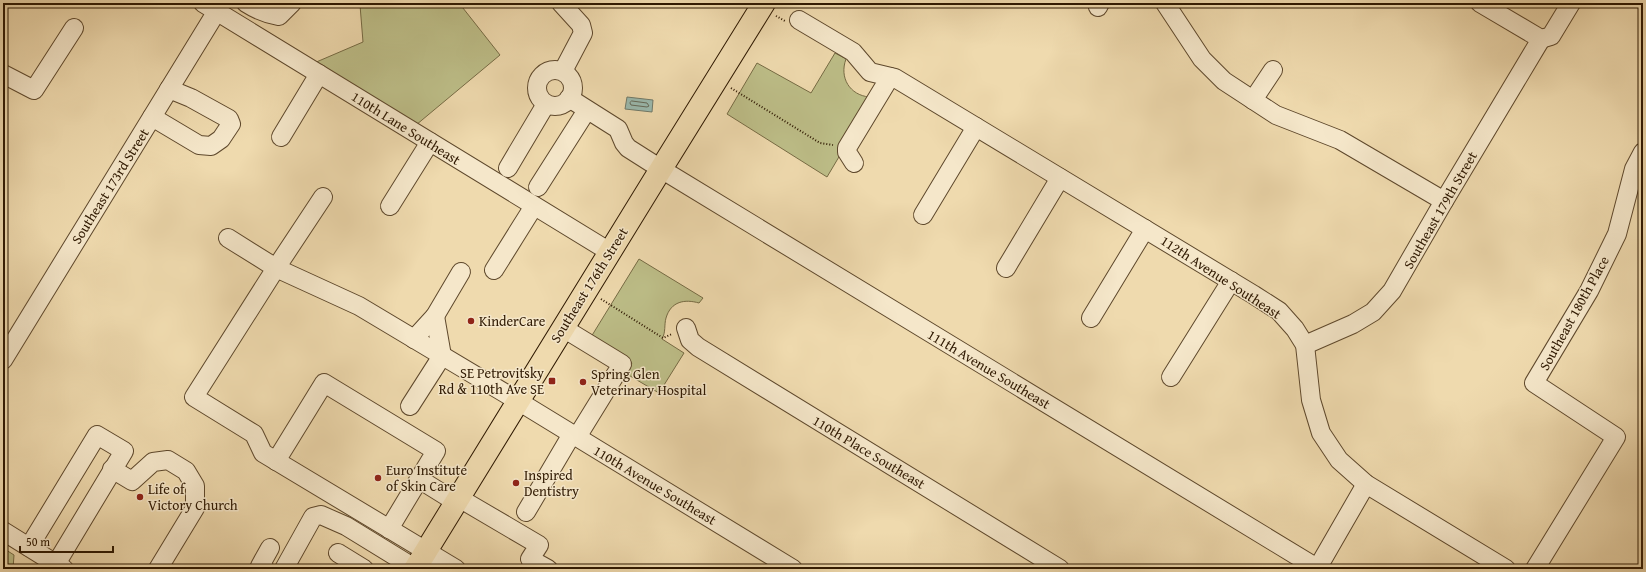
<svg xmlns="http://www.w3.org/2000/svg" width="1646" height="572" viewBox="0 0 1646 572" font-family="'Gentium Book Plus',serif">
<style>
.green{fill:#bdbe88;stroke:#766b44}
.water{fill:#9abaaf;stroke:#6f7969}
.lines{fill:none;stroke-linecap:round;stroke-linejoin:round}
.shore{stroke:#646958;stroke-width:1}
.minor-casing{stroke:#5e482c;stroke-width:20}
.major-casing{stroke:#2e1801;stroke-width:24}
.path{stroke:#2e1801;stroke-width:2;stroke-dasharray:1 2;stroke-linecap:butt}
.minor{stroke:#f5e7ca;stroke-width:18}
.major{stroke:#efdaae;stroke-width:22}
.poi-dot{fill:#8f2418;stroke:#f5e7ca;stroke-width:1.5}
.labels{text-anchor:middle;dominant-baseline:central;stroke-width:3;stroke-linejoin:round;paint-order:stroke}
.street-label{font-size:14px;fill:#2e1801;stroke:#f5e7ca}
.poi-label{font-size:14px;fill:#2e1801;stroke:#f5e7ca;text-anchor:start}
</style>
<rect width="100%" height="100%" fill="#efdaae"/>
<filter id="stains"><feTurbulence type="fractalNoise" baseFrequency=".005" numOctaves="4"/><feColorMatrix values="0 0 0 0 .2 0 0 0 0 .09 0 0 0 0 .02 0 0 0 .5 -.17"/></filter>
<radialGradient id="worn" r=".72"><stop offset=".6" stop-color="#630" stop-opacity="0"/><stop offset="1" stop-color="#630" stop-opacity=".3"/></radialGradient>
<g class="green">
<path d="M 356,3 L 459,3 L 500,55 L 416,125 L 314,63 L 363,42 L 360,5 Z"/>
<path d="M 835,53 L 846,59 C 839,78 850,95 869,97 L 846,145 L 827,177 L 727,114 L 757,63 L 811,93 Z"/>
<path d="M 639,259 L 703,298 L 699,303 C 685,299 671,301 666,318 C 664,325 666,332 662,339 L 684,353 L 659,393 L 625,373 L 632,363 L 591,337 Z"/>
<path d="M 3,548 L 14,555 L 13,569 L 3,569 Z"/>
</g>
<path class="water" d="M 627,97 L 653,100 L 652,112 L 625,109 Z"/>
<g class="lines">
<path class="shore" d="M 632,101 L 647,103 L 649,106 L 647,107 L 631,105 L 630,103 Z"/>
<g class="minor-casing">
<g id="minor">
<path d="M 203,3 L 610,252"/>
<path d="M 246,3 C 257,10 266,14 279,16 L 292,3"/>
<path d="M 561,3 L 581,25 L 583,33 L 563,71"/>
<path d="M 1165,3 L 1202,59 L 1224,81 L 1276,115 L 1340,140 L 1444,201"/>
<path d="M 1480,3 L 1541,39"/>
<path d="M 1098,7 L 1100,3"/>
<path d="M 799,20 L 853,52 L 870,72 L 895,78 L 1254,295 L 1279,311 L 1295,329 L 1305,345 L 1311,400 L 1321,433 L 1339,460 L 1366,484 L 1506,569"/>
<path d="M 1541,39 L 1551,36 L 1571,3"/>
<circle cx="555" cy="88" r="18"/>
<path d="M 3,74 L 34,90 L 74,28"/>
<path d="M 569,98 L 618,129 L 624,143 L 628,148 L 661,169 L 1317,568"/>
<path d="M 1253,100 L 1273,70"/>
<path d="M 152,117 L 199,145 L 211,146 L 221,139 L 231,124 L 229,119 L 191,98 L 169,89"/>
<path d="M 281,137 L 319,74"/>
<path d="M 854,163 L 847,152 L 847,148 L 890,77"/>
<path d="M 508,168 L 546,104"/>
<path d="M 538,187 L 587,110"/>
<path d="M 323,197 L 276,268 L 359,306 L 518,401 L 793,569"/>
<path d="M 390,206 L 430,142"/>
<path d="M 923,215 L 976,127"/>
<path d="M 228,238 L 276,268 L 194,397 L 254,434 L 263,453 L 456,569"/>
<path d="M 1006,268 L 1060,178"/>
<path d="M 494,270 L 534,206"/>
<path d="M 1091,318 L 1145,229"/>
<path d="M 563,328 L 622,364 L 577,437"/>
<path d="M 686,328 L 690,340 L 698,347 L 1060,569"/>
<path d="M 414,339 L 435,316 L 461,272"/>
<path d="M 1305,345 L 1353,324 L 1373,312 L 1392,291 L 1444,201 L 1541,39"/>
<path d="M 3,360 L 217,11"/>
<path d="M 1171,377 L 1231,281"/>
<path d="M 410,406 L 442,356 L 435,316"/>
<path d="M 276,461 L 324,383 L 436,451 L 389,529"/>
<path d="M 112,469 L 132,481 L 153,462 L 168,460 L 186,471 L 195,486 L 195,508 L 158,569"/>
<path d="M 419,479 L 456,502"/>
<path d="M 459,498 L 539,545 L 530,559 L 548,569"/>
<path d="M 526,512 L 572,434"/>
<path d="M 3,531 L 64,569"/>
<path d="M 29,547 L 97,435 L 124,451 L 56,564"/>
<path d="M 338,553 L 364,569"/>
<path d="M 265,569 L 260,566 L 270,548"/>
<path d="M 284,569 L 313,517 L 321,515 L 346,526 L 416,569"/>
<path d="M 1317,569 L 1366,484"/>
<path d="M 1535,569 L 1616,437 L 1534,383 L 1589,291 L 1617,234 L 1634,169 L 1643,152"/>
</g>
</g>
<g class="major-casing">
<path id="major" d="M 415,569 L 661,169 L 764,3"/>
</g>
<g class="path">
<path d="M 776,16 L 785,21"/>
<path d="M 731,88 L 820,143 L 833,145"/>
<path d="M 601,299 L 663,338 L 672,334"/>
</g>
<use href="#minor" class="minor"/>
<use href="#major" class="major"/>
</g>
<g class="poi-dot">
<circle cx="471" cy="321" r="4"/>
<rect x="548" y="377" width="8" height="8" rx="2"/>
<circle cx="583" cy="382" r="4"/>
<circle cx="378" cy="478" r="4"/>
<circle cx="516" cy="483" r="4"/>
<circle cx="140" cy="497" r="4"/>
</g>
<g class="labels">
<g class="street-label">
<text transform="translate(406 128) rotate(32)">110th Lane Southeast</text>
<text transform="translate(110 186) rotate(-58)">Southeast 173rd Street</text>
<text transform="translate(1440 210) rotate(-60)">Southeast 179th Street</text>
<text transform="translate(1221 277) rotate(33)">112th Avenue Southeast</text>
<text transform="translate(589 285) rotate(-58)">Southeast 176th Street</text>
<text transform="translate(1574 313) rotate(-61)">Southeast 180th Place</text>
<text transform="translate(989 369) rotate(31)">111th Avenue Southeast</text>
<text transform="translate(869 452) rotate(31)">110th Place Southeast</text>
<text transform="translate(655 485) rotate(31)">110th Avenue Southeast</text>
</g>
<g class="poi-label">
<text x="479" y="321">KinderCare</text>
<text x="544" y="373" text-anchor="end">SE Petrovitsky<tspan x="544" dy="16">Rd &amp; 110th Ave SE</tspan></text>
<text x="591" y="374">Spring Glen<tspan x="591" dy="16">Veterinary Hospital</tspan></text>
<text x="386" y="470">Euro Institute<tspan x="386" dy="16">of Skin Care</tspan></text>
<text x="524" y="475">Inspired<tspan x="524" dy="16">Dentistry</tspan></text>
<text x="148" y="489">Life of<tspan x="148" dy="16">Victory Church</tspan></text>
</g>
</g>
<rect width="1646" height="572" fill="none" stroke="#efdaae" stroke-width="16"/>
<rect x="4" y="4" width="1638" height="564" fill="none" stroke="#2e1801" stroke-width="2"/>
<rect x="8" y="8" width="1630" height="556" fill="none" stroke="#2e1801"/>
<path d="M20 546v6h93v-6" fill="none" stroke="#2e1801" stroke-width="2"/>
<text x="26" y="546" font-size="12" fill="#2e1801" stroke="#f5e7ca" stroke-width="3" paint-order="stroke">50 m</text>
<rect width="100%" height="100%" filter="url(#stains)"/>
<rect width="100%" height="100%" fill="url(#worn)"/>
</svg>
